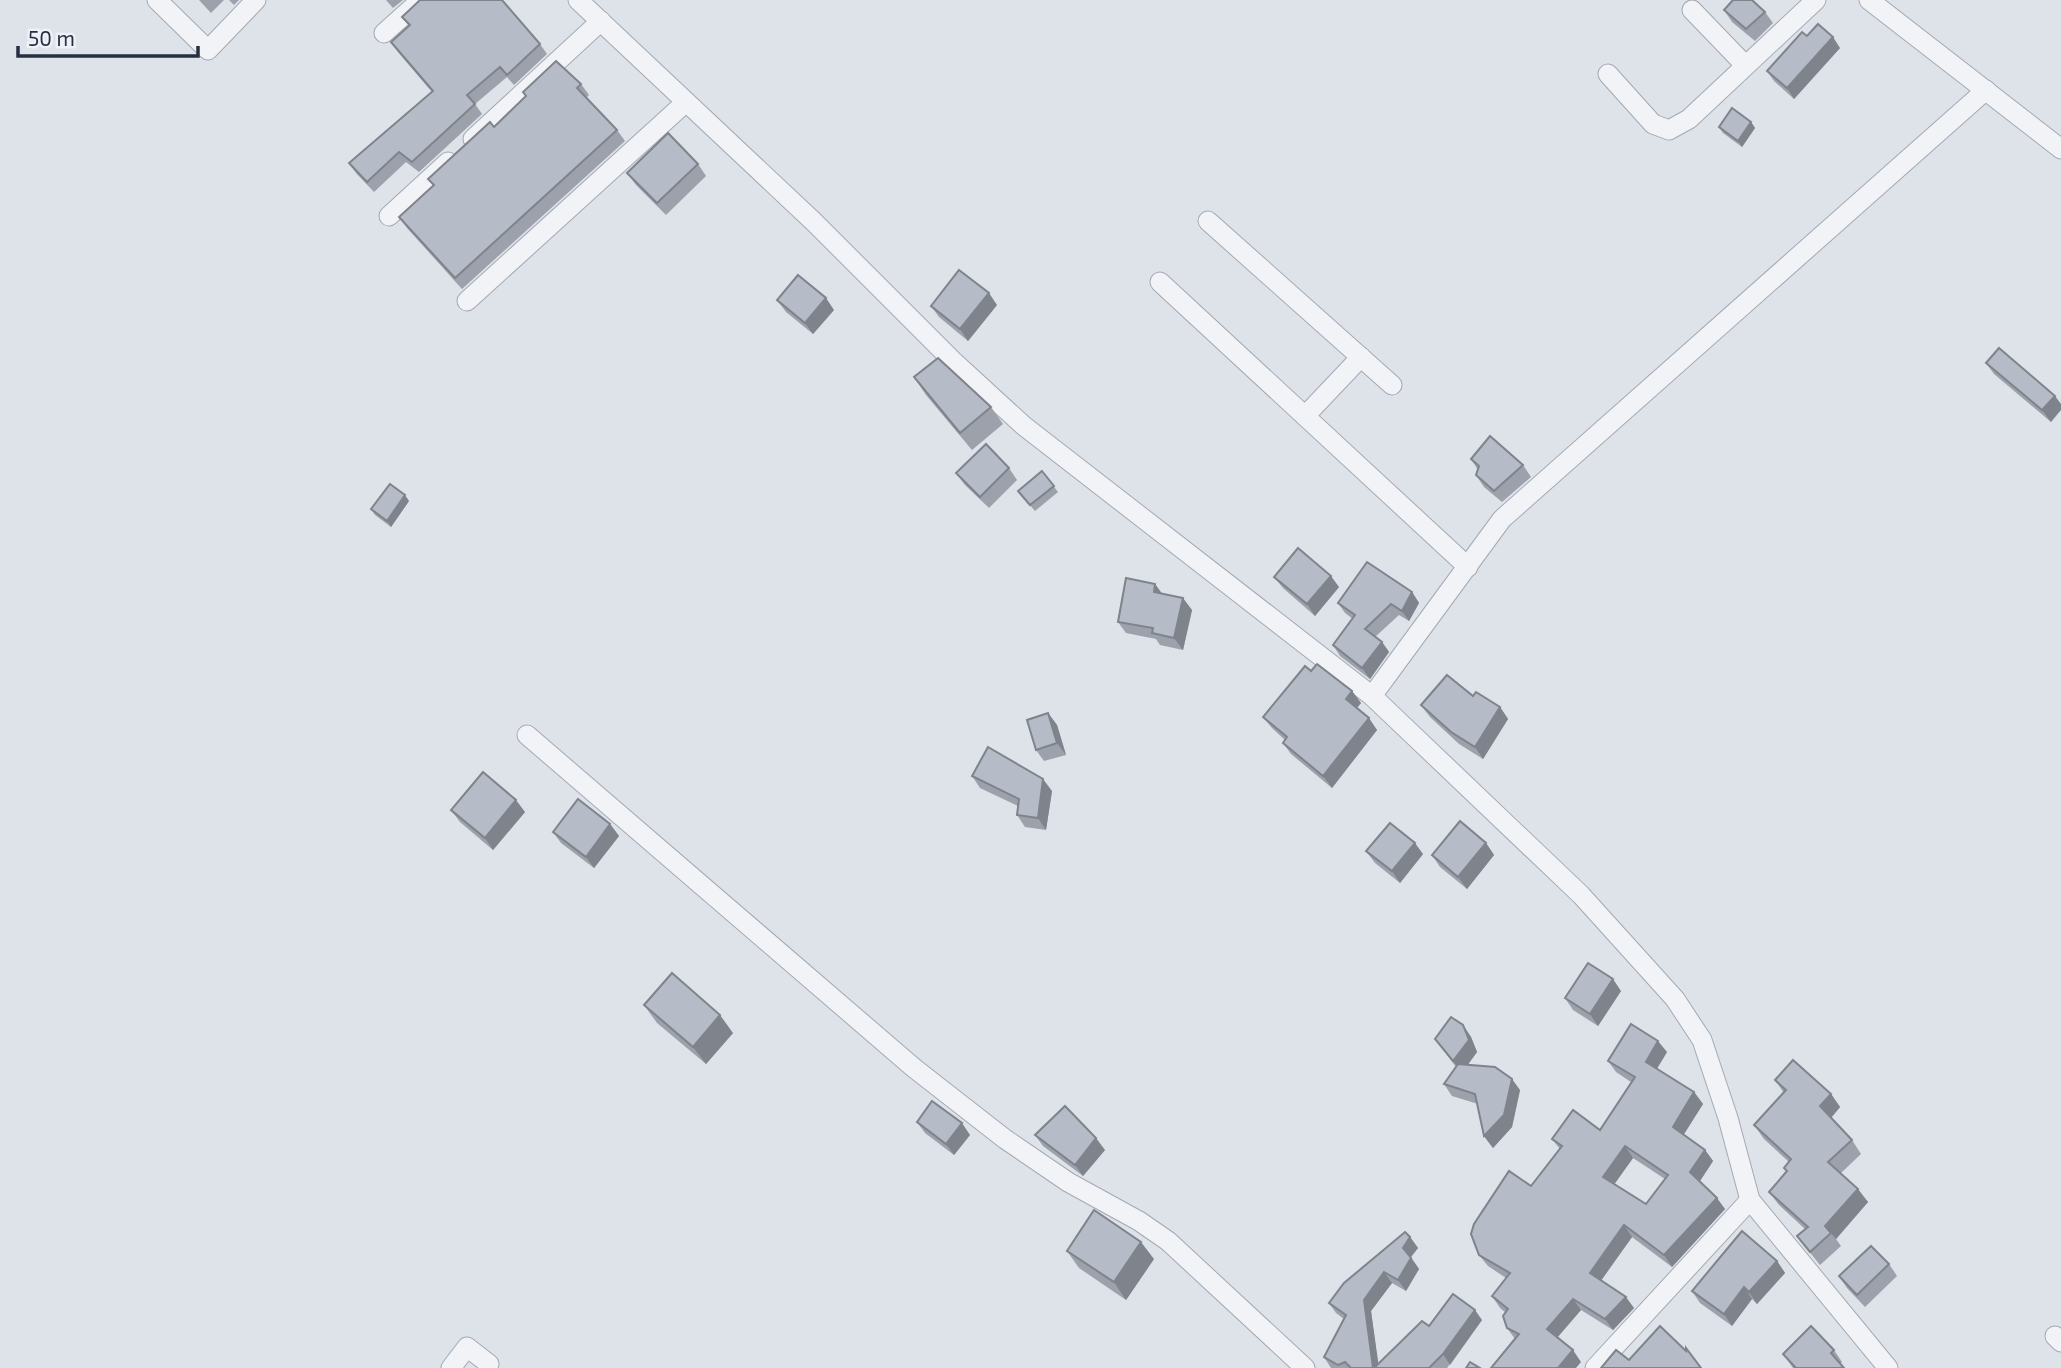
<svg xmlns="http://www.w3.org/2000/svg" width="2061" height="1368" viewBox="0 0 2061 1368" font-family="'Exo 2',sans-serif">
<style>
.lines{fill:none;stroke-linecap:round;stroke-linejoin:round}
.minor-casing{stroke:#a3a9b4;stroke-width:21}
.minor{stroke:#f2f3f7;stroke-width:19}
.wall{fill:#9ca1ab;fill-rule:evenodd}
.shaded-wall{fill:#7f838b}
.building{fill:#b5bbc7;stroke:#7f838b;stroke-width:2;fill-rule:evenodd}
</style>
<rect width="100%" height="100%" fill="#dee2e9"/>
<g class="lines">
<g class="minor-casing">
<g id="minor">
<path d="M 157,0 L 208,50 L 256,0"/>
<path d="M 578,0 L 814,222 L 953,361 L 1024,426 L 1372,696 L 1581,895 L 1675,999 L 1702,1040 L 1728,1118 L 1750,1200 L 1888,1368"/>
<path d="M 1869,0 L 2061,149"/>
<path d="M 1692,10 L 1745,65"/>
<path d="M 384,33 L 421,0"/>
<path d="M 1608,74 L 1653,124 L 1669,130 L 1689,119 L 1816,0"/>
<path d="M 473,139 L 601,21"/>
<path d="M 389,216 L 448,162"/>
<path d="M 1208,221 L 1392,385"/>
<path d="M 1160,282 L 1468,567"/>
<path d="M 467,301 L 686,102"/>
<path d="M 1305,416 L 1361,357"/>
<path d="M 1372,696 L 1502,519 L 1986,90"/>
<path d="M 527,735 L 914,1068 L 1005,1139 L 1068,1182 L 1139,1221 L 1168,1241 L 1305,1368"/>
<path d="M 2055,1336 L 2061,1342"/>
<path d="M 451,1368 L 467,1347 L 489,1364"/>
<path d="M 1595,1368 L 1750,1200"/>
</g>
</g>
<use href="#minor" class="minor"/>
</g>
<g class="wall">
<path d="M 199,0 L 224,0 L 211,13 Z"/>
<path d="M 229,0 L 239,0 L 234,5 Z"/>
<path d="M 386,0 L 403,0 L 393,8 Z"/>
<path d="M 1724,10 L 1765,12 L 1773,23 L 1755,41 L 1732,22 Z"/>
<path d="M 402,17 L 540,44 L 547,54 L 514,85 L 507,77 L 475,104 L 482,114 L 419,172 L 406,162 L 374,192 L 356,173 L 349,163 L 432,92 L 398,52 L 391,42 L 409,26 Z"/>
<path d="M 1807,36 L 1840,48 L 1794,99 L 1774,81 L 1767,71 Z"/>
<path d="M 581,84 L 589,95 L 586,98 L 617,130 L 625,141 L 462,289 L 407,228 L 399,217 L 433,185 L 428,179 L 494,127 Z"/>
<path d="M 1751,122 L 1755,128 L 1742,147 L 1723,133 L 1719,127 Z"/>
<path d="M 698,164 L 706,176 L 666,215 L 636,185 L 627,173 Z"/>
<path d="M 777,300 L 834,310 L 813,334 L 786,312 Z"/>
<path d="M 997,305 L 968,341 L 939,317 L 931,306 Z"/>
<path d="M 1986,363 L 2055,396 L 2051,422 L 1994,374 Z"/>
<path d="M 914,377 L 991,407 L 1003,424 L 972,450 L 926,395 Z"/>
<path d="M 1471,459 L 1523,465 L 1531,477 L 1502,502 L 1484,487 L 1476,475 L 1478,470 Z"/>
<path d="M 1009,468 L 1017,480 L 989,508 L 965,485 L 956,473 Z"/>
<path d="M 1042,471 L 1058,492 L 1035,511 L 1018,491 Z"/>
<path d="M 409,501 L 391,527 L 375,515 L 371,509 Z"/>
<path d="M 1274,577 L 1339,587 L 1315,616 L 1283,588 Z"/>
<path d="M 1155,584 L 1162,594 L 1192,610 L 1183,650 L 1160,645 L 1156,639 L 1126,633 L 1118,622 Z"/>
<path d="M 1412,592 L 1419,603 L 1409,621 L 1399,615 L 1375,637 L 1382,642 L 1389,652 L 1370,679 L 1340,656 L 1333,645 L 1353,619 L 1345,613 L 1338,603 Z"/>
<path d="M 1311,671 L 1352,691 L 1361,703 L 1357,708 L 1377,730 L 1332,788 L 1291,754 L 1283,743 L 1285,740 L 1272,728 L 1263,717 Z"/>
<path d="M 1421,705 L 1500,707 L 1508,719 L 1483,759 L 1459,744 L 1430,717 Z"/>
<path d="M 1048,713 L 1057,725 L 1066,755 L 1044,761 L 1036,750 Z"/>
<path d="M 972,776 L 1052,791 L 1046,830 L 1025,827 L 1017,815 L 1018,806 L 980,788 Z"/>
<path d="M 451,810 L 525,812 L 493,850 L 460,822 Z"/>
<path d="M 610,824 L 619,836 L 594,868 L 561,843 L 553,832 Z"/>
<path d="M 1486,843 L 1494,855 L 1467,889 L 1440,867 L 1432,855 Z"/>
<path d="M 1366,851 L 1423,854 L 1400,883 L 1375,863 Z"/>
<path d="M 1621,991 L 1598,1026 L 1573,1010 L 1565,998 Z"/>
<path d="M 644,1005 L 733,1033 L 706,1064 L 657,1023 Z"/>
<path d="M 1463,1025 L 1471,1037 L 1477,1052 L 1467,1065 L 1520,1090 L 1512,1127 L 1493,1148 L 1484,1136 L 1478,1104 L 1452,1096 L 1444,1084 L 1456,1067 L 1435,1039 Z"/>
<path d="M 1667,1052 L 1657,1069 L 1694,1092 L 1703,1104 L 1683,1135 L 1705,1150 L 1713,1161 L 1700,1181 L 1725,1209 L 1672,1267 L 1632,1237 L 1601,1280 L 1634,1308 L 1613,1330 L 1581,1310 L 1557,1338 L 1581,1362 L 1515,1339 L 1507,1328 L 1505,1312 L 1500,1308 L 1492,1296 L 1506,1278 L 1488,1266 L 1479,1255 L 1560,1149 L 1552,1139 L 1600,1130 L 1631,1082 L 1616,1072 L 1608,1061 ZM 1633,1158 L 1665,1179 L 1646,1204 L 1614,1184 Z"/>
<path d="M 1775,1080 L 1831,1094 L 1840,1107 L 1831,1118 L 1852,1140 L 1861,1154 L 1841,1173 L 1868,1202 L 1836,1239 L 1841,1246 L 1820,1265 L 1797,1236 L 1805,1229 L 1779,1205 L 1769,1192 L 1787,1172 L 1784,1168 L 1789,1162 L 1764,1139 L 1754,1125 L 1784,1093 Z"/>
<path d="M 917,1122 L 970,1135 L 954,1155 L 925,1133 Z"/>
<path d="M 1035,1135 L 1105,1150 L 1083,1176 L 1043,1146 Z"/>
<path d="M 1410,1237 L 1418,1248 L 1411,1257 L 1419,1269 L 1406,1291 L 1392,1283 L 1371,1311 L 1378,1364 L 1429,1326 L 1482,1320 L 1447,1368 L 1331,1368 L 1324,1357 L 1344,1319 L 1336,1313 L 1329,1303 Z"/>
<path d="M 1067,1251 L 1154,1259 L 1126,1300 L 1079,1268 Z"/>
<path d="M 1777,1261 L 1785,1273 L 1757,1304 L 1752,1299 L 1732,1326 L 1700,1303 L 1692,1291 Z"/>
<path d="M 1889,1264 L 1897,1276 L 1865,1307 L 1847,1288 L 1839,1276 Z"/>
<path d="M 1834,1350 L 1842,1362 L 1840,1364 L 1844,1368 L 1793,1368 L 1783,1354 Z"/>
</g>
<g class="shaded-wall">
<path d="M 1833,37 L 1840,48 L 1794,99 L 1787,88 Z"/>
<path d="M 1751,122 L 1755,128 L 1742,147 L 1738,141 Z"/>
<path d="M 989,293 L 997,305 L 968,341 L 960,329 Z"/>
<path d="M 826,298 L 834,310 L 813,334 L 805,323 Z"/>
<path d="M 2055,396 L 2061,404 L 2061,410 L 2051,422 L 2042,410 Z"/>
<path d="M 405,495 L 409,501 L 391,527 L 387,521 Z"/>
<path d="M 1331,576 L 1339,587 L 1315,616 L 1307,604 Z"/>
<path d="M 1155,584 L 1163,595 L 1154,592 Z"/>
<path d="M 1412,592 L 1419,603 L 1409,621 L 1402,611 Z"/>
<path d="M 1183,598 L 1192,610 L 1183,650 L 1174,638 Z"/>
<path d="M 1382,642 L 1389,652 L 1370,679 L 1362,668 Z"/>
<path d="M 1352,691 L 1361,703 L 1354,711 L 1346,699 Z"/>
<path d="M 1500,707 L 1508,719 L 1483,759 L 1475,747 Z"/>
<path d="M 1048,713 L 1057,725 L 1066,755 L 1057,743 Z"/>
<path d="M 1369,718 L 1377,730 L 1332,788 L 1323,776 Z"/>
<path d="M 1043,779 L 1052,791 L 1046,830 L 1038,818 Z"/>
<path d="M 516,800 L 525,812 L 493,850 L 485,838 Z"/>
<path d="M 610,824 L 619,836 L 594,868 L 586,857 Z"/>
<path d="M 1415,843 L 1423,854 L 1400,883 L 1392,871 Z"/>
<path d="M 1486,843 L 1494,855 L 1467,889 L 1458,877 Z"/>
<path d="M 1613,979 L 1621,991 L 1598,1026 L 1590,1014 Z"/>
<path d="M 720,1015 L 733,1033 L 706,1064 L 693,1047 Z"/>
<path d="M 1463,1025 L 1471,1037 L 1477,1052 L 1462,1073 L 1453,1061 Z"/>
<path d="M 1658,1041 L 1667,1052 L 1654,1073 L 1646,1062 Z"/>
<path d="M 1512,1079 L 1520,1090 L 1512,1127 L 1493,1148 L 1484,1136 Z"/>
<path d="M 1694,1092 L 1703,1104 L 1681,1139 L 1673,1127 Z"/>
<path d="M 1831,1094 L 1840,1107 L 1830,1119 L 1820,1106 Z"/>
<path d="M 962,1123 L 970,1135 L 954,1155 L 946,1144 Z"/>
<path d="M 1096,1138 L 1105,1150 L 1083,1176 L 1075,1165 Z"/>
<path d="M 1625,1146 L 1633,1158 L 1611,1189 L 1603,1177 Z"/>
<path d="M 1705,1150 L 1713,1161 L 1698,1184 L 1690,1172 Z"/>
<path d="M 1858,1189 L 1868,1202 L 1836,1239 L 1825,1226 Z"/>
<path d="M 1717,1198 L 1725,1209 L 1672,1267 L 1664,1255 Z"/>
<path d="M 1624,1225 L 1632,1237 L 1598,1285 L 1590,1273 Z"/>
<path d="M 1410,1237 L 1418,1248 L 1410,1258 L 1403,1248 Z"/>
<path d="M 1141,1242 L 1154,1259 L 1126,1300 L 1114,1282 Z"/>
<path d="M 1411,1258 L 1419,1269 L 1406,1291 L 1398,1280 Z"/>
<path d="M 1777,1261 L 1785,1273 L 1757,1304 L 1749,1292 Z"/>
<path d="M 1384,1272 L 1392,1283 L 1371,1311 L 1379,1368 L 1373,1368 L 1364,1300 Z"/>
<path d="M 1744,1287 L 1752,1299 L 1732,1326 L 1724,1314 Z"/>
<path d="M 1626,1297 L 1634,1308 L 1613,1330 L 1605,1319 Z"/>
<path d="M 1573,1299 L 1581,1310 L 1555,1340 L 1547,1329 Z"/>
<path d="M 1475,1310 L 1482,1320 L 1450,1365 L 1443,1354 Z"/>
<path d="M 1573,1350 L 1581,1362 L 1576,1368 L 1558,1368 Z"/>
</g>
<g class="building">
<path d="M 420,0 L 502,0 L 540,44 L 507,75 L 500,67 L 467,95 L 475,104 L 412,162 L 399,152 L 367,182 L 349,163 L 433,91 L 391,42 L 410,25 L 402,17 Z"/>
<path d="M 1733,0 L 1752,0 L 1765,12 L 1746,29 L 1724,10 Z"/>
<path d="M 1818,24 L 1833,37 L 1787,88 L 1767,71 L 1802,32 L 1807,36 Z"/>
<path d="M 556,61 L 581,84 L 577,88 L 617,130 L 455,278 L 399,217 L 434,185 L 428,179 L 490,122 L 494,127 L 526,96 L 523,92 Z"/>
<path d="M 1732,108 L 1751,122 L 1738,141 L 1719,127 Z"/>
<path d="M 668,133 L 698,164 L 657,203 L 627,173 Z"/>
<path d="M 959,270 L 989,293 L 960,329 L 931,306 Z"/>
<path d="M 798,275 L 826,298 L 805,323 L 777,300 Z"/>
<path d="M 1999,348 L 2055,396 L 2042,410 L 1986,363 Z"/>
<path d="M 938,358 L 991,407 L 960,433 L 914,377 Z"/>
<path d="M 1490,436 L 1523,465 L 1494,491 L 1476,475 L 1479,466 L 1471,459 Z"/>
<path d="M 986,444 L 1009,468 L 980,497 L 956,473 Z"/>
<path d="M 1042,471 L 1054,486 L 1030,505 L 1018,491 Z"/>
<path d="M 390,484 L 405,495 L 387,521 L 371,509 Z"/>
<path d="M 1298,548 L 1331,576 L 1307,604 L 1274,577 Z"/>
<path d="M 1367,562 L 1412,592 L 1402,611 L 1391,604 L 1365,629 L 1382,642 L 1362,668 L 1333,645 L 1355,615 L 1338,603 Z"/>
<path d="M 1126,578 L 1155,584 L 1154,592 L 1183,598 L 1174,638 L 1152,633 L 1153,628 L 1118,622 Z"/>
<path d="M 1317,664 L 1352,691 L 1346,699 L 1369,718 L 1323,776 L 1283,743 L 1287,737 L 1263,717 L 1305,666 L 1311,671 Z"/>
<path d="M 1447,675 L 1473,696 L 1476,692 L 1500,707 L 1475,747 L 1451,732 L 1421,705 Z"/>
<path d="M 1048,713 L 1057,743 L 1036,750 L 1027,720 Z"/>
<path d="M 988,747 L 1043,779 L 1038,818 L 1017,815 L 1019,799 L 972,776 Z"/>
<path d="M 483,772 L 516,800 L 485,838 L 451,810 Z"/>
<path d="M 578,799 L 610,824 L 586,857 L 553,832 Z"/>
<path d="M 1460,821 L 1486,843 L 1458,877 L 1432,855 Z"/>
<path d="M 1390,823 L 1415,843 L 1392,871 L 1366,851 Z"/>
<path d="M 1588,963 L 1613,979 L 1590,1014 L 1565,998 Z"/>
<path d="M 672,973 L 720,1015 L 693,1047 L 644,1005 Z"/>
<path d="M 1451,1017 L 1463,1025 L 1469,1040 L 1453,1061 L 1435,1039 Z"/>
<path d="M 1631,1024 L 1658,1041 L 1646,1062 L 1694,1092 L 1673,1127 L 1705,1150 L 1690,1172 L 1717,1198 L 1664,1255 L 1624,1225 L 1590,1273 L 1626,1297 L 1605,1319 L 1573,1299 L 1547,1329 L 1573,1350 L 1558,1368 L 1491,1368 L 1519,1334 L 1507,1328 L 1503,1316 L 1508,1309 L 1492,1296 L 1510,1273 L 1479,1255 L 1471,1234 L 1474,1224 L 1509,1171 L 1531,1186 L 1562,1146 L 1552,1139 L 1573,1110 L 1600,1130 L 1635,1077 L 1608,1061 ZM 1625,1146 L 1668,1175 L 1646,1204 L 1603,1177 Z"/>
<path d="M 1793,1060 L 1831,1094 L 1820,1106 L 1852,1140 L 1828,1162 L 1858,1189 L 1825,1226 L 1831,1233 L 1810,1252 L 1797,1236 L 1808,1227 L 1769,1192 L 1787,1171 L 1784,1168 L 1791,1159 L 1754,1125 L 1786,1090 L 1775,1080 Z"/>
<path d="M 1458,1064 L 1495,1067 L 1512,1079 L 1504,1115 L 1484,1136 L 1475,1094 L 1444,1084 Z"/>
<path d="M 932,1101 L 962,1123 L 946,1144 L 917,1122 Z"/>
<path d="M 1065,1106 L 1096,1138 L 1075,1165 L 1035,1135 Z"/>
<path d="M 1094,1210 L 1141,1242 L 1114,1282 L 1067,1251 Z"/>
<path d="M 1742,1231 L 1777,1261 L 1749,1292 L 1744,1287 L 1724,1314 L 1692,1291 Z"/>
<path d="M 1405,1232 L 1410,1237 L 1403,1248 L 1411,1258 L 1398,1280 L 1384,1272 L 1364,1300 L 1373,1368 L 1351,1368 L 1345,1362 L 1338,1365 L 1324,1357 L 1346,1315 L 1329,1303 L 1344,1283 Z"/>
<path d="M 1871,1246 L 1889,1264 L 1857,1295 L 1839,1276 Z"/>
<path d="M 1453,1294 L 1475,1310 L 1443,1354 L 1429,1368 L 1374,1368 L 1422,1321 L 1429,1326 Z"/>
<path d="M 1660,1326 L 1686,1351 L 1686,1348 L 1701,1368 L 1601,1368 L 1616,1350 L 1629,1360 Z"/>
<path d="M 1811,1326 L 1834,1350 L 1831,1353 L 1844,1368 L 1796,1368 L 1783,1354 Z"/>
<path d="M 1470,1362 L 1480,1368 L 1466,1368 Z"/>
</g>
<path d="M18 46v10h180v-10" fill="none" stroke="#262f42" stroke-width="3.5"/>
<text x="28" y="46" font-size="21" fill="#262f42" stroke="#eef1f7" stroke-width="5" paint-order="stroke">50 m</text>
</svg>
